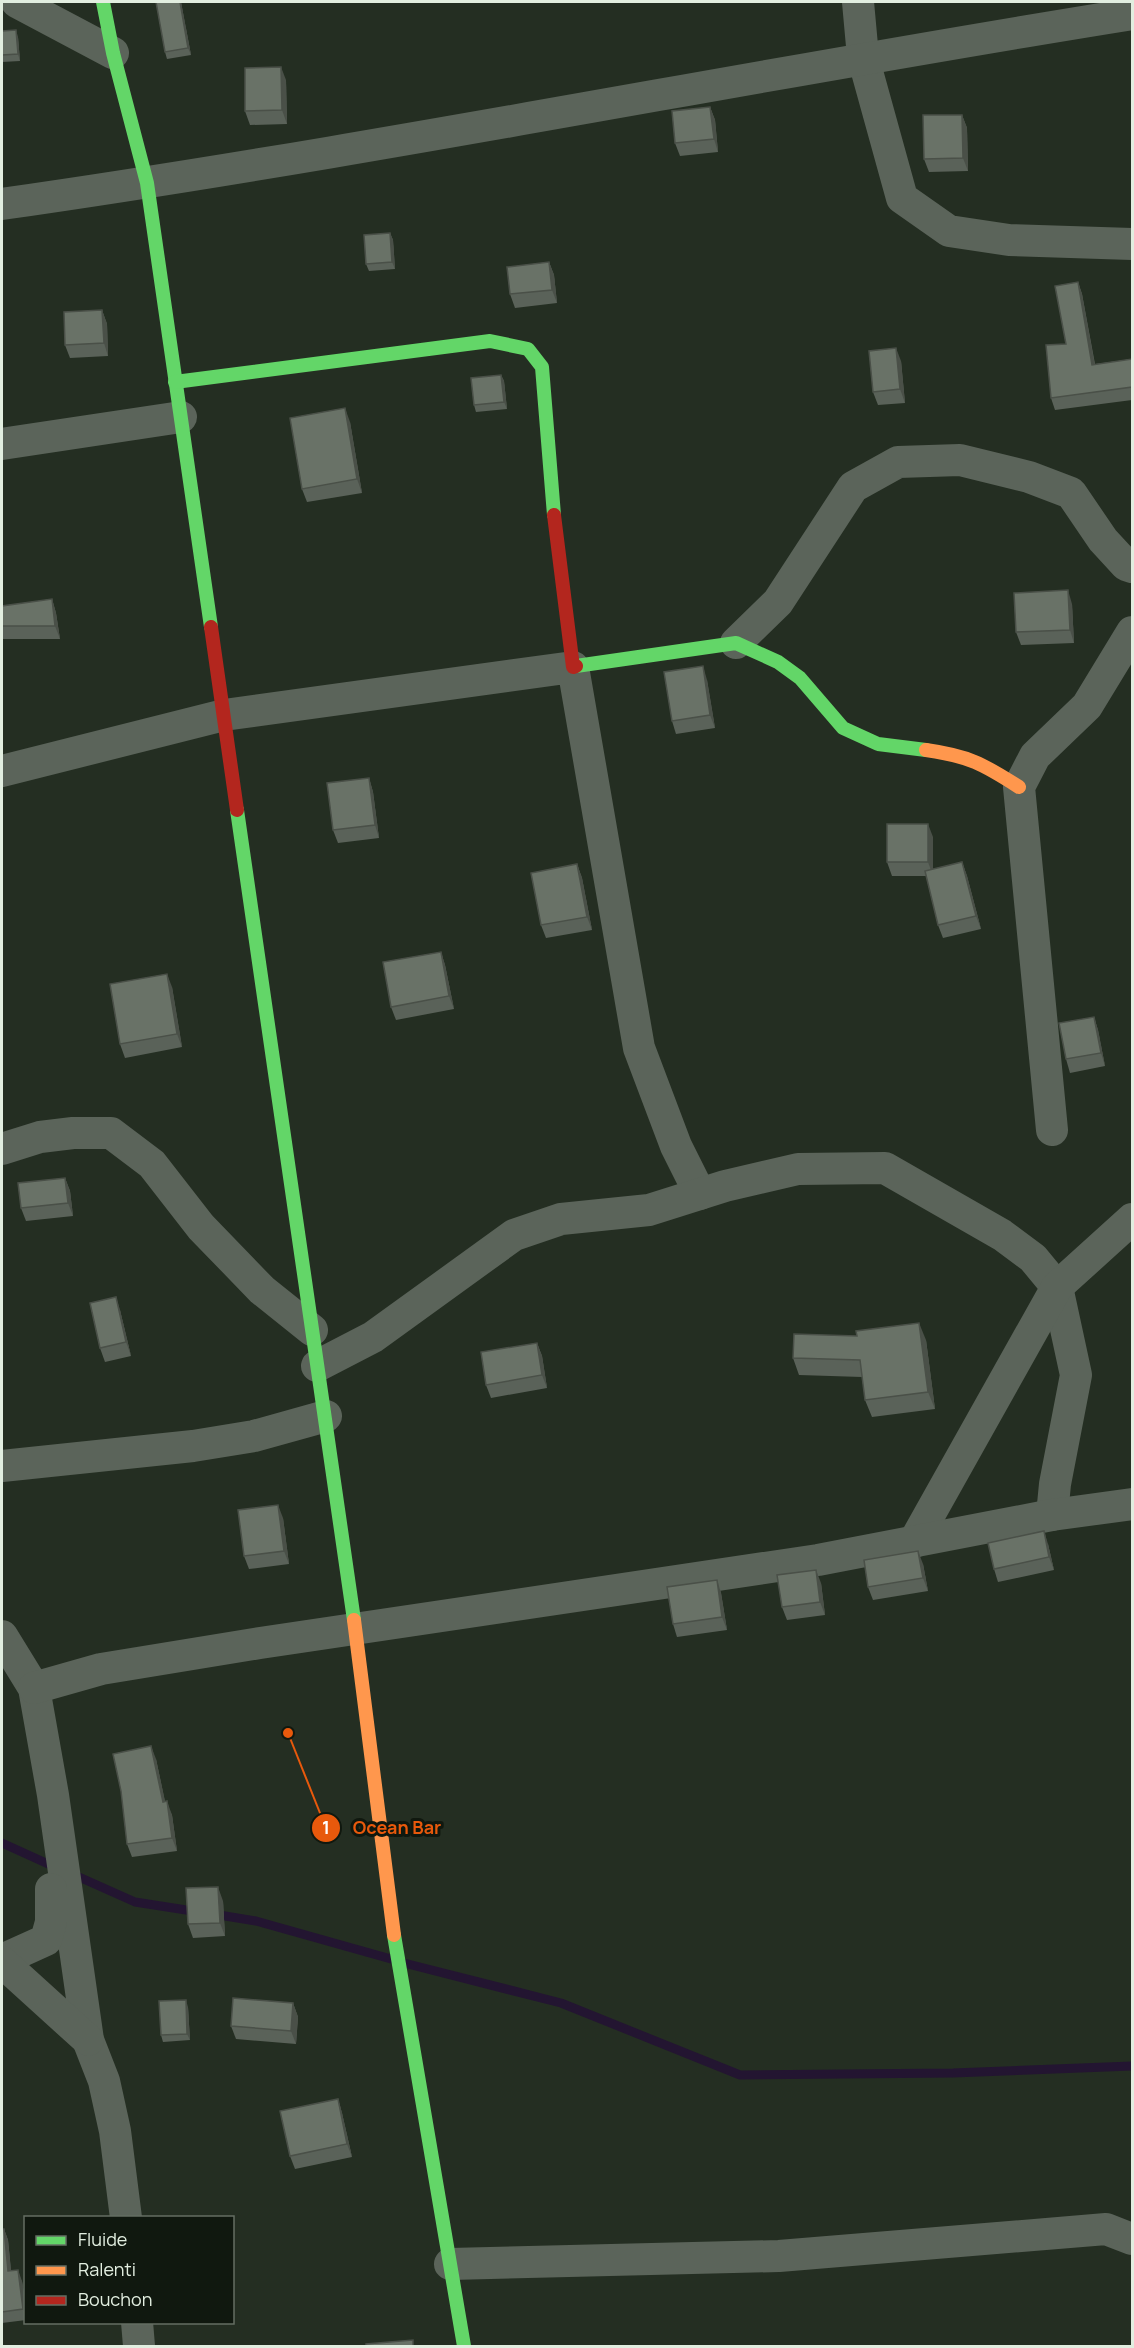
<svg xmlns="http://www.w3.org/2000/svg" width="1134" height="2348" viewBox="0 0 1134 2348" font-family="Manrope,sans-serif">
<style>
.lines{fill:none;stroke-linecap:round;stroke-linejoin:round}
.stream{stroke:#231531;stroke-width:9}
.street{stroke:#5b645a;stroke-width:32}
.fast{stroke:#63d668;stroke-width:14}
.slow{stroke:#ff974d;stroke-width:14}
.jam{stroke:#b3261e;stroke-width:14}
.wall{fill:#5a6259}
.shaded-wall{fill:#4a5048}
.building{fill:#697267;stroke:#4a5048;stroke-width:1.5}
.leader{fill:none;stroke:#e8590c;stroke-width:2}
.callout-dot{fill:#e8590c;stroke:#10180f;stroke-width:2}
.mark-label{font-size:18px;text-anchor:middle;font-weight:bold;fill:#fff}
.callout-label{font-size:18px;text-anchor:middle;font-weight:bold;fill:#e8590c;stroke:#10180f;stroke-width:6;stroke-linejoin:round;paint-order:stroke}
</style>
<rect width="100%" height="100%" fill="#242e22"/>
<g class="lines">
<g class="stream">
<path d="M 2,1843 L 57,1868"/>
<path d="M 70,1873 L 135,1902 L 199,1912"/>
<path d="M 213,1914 L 256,1921 L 391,1959"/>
<path d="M 404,1963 L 561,2003 L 740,2075 L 953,2073 L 1132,2066"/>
</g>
<g class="street">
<path d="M 17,2 L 113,53"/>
<path d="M 858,2 L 863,57 L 902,198 L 949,231 L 1009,240 L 1132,244"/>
<path d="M 2,204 C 380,150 755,74 1132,14"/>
<path d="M 2,444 L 181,417"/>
<path d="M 736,643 L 778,602 L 853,487 L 898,462 L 960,460 L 1029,477 L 1071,493 L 1103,540 L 1126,565 L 1132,567"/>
<path d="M 2,771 L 224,715 L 573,667 L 639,1048 L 676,1146 L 700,1194"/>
<path d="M 1052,1130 L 1019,787 L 1035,756 L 1087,706 L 1132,632"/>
<path d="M 2,1149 L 40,1137 L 73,1133 L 111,1133 L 152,1164 L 201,1227 L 262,1290 L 312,1330"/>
<path d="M 317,1366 L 373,1337 L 514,1235 L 561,1219 L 649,1210 L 725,1186 L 798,1169 L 885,1168 L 1002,1235 L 1033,1258 L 1057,1287 L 1076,1375 L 1055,1484 L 1052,1515"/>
<path d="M 2,1466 L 193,1446 L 254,1436 L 326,1416"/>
<path d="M 914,1542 L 1057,1287 L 1132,1219"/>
<path d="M 2,1636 L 34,1688 L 53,1795 L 88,2040 L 104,2081 L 115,2131 L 126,2218"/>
<path d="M 34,1688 L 101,1669 L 260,1643 L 818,1560 L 1052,1515 L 1132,1504"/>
<path d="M 2,1960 L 46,1940 L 51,1922 L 51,1889"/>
<path d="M 2,1962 L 88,2040"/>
<path d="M 450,2264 L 779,2256 L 1106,2229 L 1132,2239"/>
<path d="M 137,2322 L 139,2346"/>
</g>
<g class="fast">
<path d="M 103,2 L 113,53 L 147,183 L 211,627"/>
<path d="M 175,382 L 490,341 L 528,349 L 542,367 L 554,515"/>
<path d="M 576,666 L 736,643 L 778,662 L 800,678 L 843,728 L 878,744 L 926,750"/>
<path d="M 237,810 L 354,1620"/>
<path d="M 394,1935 L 464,2346"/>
</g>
<g class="slow">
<path d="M 926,750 C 969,756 983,764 1019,787"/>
<path d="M 354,1620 L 394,1935"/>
</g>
<g class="jam">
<path d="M 554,515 L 573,667 L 576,666"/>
<path d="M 211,627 L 237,810"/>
</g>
</g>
<g class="wall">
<path d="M 156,2 L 181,2 L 191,55 L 167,59 L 165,52 Z"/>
<path d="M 2,31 L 18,37 L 20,61 L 2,62 Z"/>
<path d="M 286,80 L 287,124 L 250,125 L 245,111 Z"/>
<path d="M 710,107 L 715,120 L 718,152 L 680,156 L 675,143 Z"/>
<path d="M 962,115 L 967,128 L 968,171 L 929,172 L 924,159 Z"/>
<path d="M 390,233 L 393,240 L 395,269 L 369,271 L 366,264 Z"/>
<path d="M 549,262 L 554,275 L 557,303 L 515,308 L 510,294 Z"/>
<path d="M 1078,282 L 1082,294 L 1095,364 L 1132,359 L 1132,400 L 1055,410 L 1051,398 L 1066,344 Z"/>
<path d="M 102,310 L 107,324 L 108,356 L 70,358 L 65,345 Z"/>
<path d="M 901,361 L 905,403 L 878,405 L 873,392 Z"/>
<path d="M 501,375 L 504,381 L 507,409 L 476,412 L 474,405 Z"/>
<path d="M 350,422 L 362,493 L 307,502 L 302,489 Z"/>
<path d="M 52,599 L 56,613 L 60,639 L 2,639 L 2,606 Z"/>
<path d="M 1072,604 L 1074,643 L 1021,645 L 1016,632 Z"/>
<path d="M 707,680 L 715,728 L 676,734 L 672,721 Z"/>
<path d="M 369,778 L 373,792 L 379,838 L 338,843 L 333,830 Z"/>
<path d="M 933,837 L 933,869 L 962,862 L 967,876 L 981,929 L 943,938 L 938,925 L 926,876 L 892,876 L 887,862 Z"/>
<path d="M 577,864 L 582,878 L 592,930 L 546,938 L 541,925 Z"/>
<path d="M 441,952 L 445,965 L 454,1009 L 396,1020 L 391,1007 Z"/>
<path d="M 172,987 L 182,1047 L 125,1058 L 120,1044 Z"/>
<path d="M 1094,1017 L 1098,1030 L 1105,1066 L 1070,1073 L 1066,1059 Z"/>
<path d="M 65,1178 L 70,1191 L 73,1216 L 26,1221 L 21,1208 Z"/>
<path d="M 120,1310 L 131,1356 L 105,1362 L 100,1348 Z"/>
<path d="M 926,1340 L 935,1409 L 872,1417 L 865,1400 L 862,1377 L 799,1375 L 793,1358 Z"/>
<path d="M 537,1343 L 542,1356 L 547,1388 L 491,1398 L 486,1385 Z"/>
<path d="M 283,1518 L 289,1564 L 249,1569 L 244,1556 Z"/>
<path d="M 1048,1544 L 1054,1570 L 998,1582 L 994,1569 Z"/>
<path d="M 923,1564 L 928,1591 L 873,1600 L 868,1587 Z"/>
<path d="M 717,1580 L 721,1593 L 727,1630 L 677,1637 L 673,1624 Z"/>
<path d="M 821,1583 L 825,1615 L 787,1620 L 782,1607 Z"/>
<path d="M 156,1759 L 165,1802 L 172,1815 L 177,1851 L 132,1857 L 127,1844 Z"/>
<path d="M 223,1901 L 225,1936 L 193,1938 L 188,1924 Z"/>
<path d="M 293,2003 L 298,2017 L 296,2044 L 236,2039 L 231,2026 Z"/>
<path d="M 188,2007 L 190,2040 L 163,2042 L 161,2035 Z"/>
<path d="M 338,2099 L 342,2113 L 352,2157 L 295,2169 L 290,2156 Z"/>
<path d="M 2,2229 L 4,2229 L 8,2240 L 11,2270 L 22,2281 L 26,2307 L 26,2320 L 2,2323 Z"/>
</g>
<g class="shaded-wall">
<path d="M 180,2 L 181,2 L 191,55 L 188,48 Z"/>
<path d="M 16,30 L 18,37 L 20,61 L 18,54 Z"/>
<path d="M 281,67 L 286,80 L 287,124 L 282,110 Z"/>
<path d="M 710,107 L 715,120 L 718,152 L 714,139 Z"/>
<path d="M 962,115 L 967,128 L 968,171 L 963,158 Z"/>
<path d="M 390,233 L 393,240 L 395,269 L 392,262 Z"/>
<path d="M 549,262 L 554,275 L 557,303 L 552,290 Z"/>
<path d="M 1078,282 L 1082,294 L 1097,377 L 1092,365 Z"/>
<path d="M 102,310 L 107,324 L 108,356 L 104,343 Z"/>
<path d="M 896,348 L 901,361 L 905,403 L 900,389 Z"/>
<path d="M 501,375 L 504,381 L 507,409 L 504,402 Z"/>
<path d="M 345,408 L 350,422 L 362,493 L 357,479 Z"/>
<path d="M 1068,590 L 1072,604 L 1074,643 L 1070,630 Z"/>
<path d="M 52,599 L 56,613 L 60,639 L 55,626 Z"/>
<path d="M 703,666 L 707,680 L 715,728 L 710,715 Z"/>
<path d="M 369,778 L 373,792 L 379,838 L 375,825 Z"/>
<path d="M 928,824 L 933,837 L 933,876 L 928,862 Z"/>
<path d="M 962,862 L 967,876 L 981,929 L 976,916 Z"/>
<path d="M 577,864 L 582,878 L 592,930 L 587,917 Z"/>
<path d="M 441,952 L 445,965 L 454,1009 L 449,996 Z"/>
<path d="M 167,974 L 172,987 L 182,1047 L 177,1034 Z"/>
<path d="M 1094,1017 L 1098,1030 L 1105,1066 L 1101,1053 Z"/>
<path d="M 65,1178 L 70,1191 L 73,1216 L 68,1203 Z"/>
<path d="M 116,1297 L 120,1310 L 131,1356 L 126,1342 Z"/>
<path d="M 919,1323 L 926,1340 L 935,1409 L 928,1392 Z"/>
<path d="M 537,1343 L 542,1356 L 547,1388 L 542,1375 Z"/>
<path d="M 278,1505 L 283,1518 L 289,1564 L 284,1551 Z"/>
<path d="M 1044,1531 L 1048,1544 L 1054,1570 L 1049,1557 Z"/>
<path d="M 918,1551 L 923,1564 L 928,1591 L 923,1578 Z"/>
<path d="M 816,1570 L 821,1583 L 825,1615 L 820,1602 Z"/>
<path d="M 717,1580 L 721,1593 L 727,1630 L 722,1617 Z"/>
<path d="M 151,1746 L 156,1759 L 168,1815 L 163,1802 Z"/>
<path d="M 167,1801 L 172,1815 L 177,1851 L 172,1838 Z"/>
<path d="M 218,1887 L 223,1901 L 225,1936 L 220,1923 Z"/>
<path d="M 186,2000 L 188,2007 L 190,2040 L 187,2034 Z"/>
<path d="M 293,2003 L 298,2017 L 296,2044 L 291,2031 Z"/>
<path d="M 338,2099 L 342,2113 L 352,2157 L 347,2144 Z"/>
<path d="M 4,2229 L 8,2240 L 12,2282 L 8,2271 Z"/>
<path d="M 18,2270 L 22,2281 L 26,2307 L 26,2316 L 23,2309 Z"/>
</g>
<g class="building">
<path d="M 156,2 L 180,2 L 188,48 L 165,52 Z"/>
<path d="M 16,30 L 18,54 L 2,55 L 2,31 Z"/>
<path d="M 281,67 L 282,110 L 245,111 L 245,68 Z"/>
<path d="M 710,107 L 714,139 L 675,143 L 672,111 Z"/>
<path d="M 923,115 L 962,115 L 963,158 L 924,159 Z"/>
<path d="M 390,233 L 392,262 L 366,264 L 364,235 Z"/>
<path d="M 549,262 L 552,290 L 510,294 L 507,267 Z"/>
<path d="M 1078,282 L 1092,365 L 1132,359 L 1132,387 L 1051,398 L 1046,345 L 1066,344 L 1055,286 Z"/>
<path d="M 102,310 L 104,343 L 65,345 L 64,312 Z"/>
<path d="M 896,348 L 900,389 L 873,392 L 869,351 Z"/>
<path d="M 501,375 L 504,402 L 474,405 L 471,378 Z"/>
<path d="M 345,408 L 357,479 L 302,489 L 290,418 Z"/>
<path d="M 1068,590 L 1070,630 L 1016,632 L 1014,593 Z"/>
<path d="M 52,599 L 55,626 L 2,626 L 2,606 Z"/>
<path d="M 703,666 L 710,715 L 672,721 L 664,672 Z"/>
<path d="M 369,778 L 375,825 L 333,830 L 327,783 Z"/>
<rect x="887" y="824" width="41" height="38"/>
<path d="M 962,862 L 976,916 L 938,925 L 925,871 Z"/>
<path d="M 577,864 L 587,917 L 541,925 L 531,873 Z"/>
<path d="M 441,952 L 449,996 L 391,1007 L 383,962 Z"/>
<path d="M 167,974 L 177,1034 L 120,1044 L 110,984 Z"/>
<path d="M 1094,1017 L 1101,1053 L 1066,1059 L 1059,1023 Z"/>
<path d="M 65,1178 L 68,1203 L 21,1208 L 18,1183 Z"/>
<path d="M 116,1297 L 126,1342 L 100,1348 L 90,1303 Z"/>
<path d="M 919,1323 L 928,1392 L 865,1400 L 860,1360 L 793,1358 L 794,1334 L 857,1336 L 856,1331 Z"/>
<path d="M 537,1343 L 542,1375 L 486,1385 L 481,1352 Z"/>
<path d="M 278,1505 L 284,1551 L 244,1556 L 238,1510 Z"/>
<path d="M 1044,1531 L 1049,1557 L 994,1569 L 988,1543 Z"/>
<path d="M 918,1551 L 923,1578 L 868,1587 L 864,1560 Z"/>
<path d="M 816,1570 L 820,1602 L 782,1607 L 777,1575 Z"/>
<path d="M 717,1580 L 722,1617 L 673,1624 L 667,1587 Z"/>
<path d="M 151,1746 L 163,1802 L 167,1801 L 172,1838 L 127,1844 L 121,1791 L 113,1754 Z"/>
<path d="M 218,1887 L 220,1923 L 188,1924 L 186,1888 Z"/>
<path d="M 233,1998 L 293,2003 L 291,2031 L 231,2026 Z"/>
<path d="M 186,2000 L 187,2034 L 161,2035 L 159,2001 Z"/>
<path d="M 338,2099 L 347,2144 L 290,2156 L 280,2111 Z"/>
<path d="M 2,2229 L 4,2229 L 8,2271 L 18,2270 L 23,2309 L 2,2312 Z"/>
<path d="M 413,2340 L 413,2346 L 366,2346 L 366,2344 Z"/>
</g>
<path class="leader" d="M288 1733L326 1828"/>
<g class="callout-dot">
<circle cx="288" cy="1733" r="6"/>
<circle cx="326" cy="1828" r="15"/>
</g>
<g class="mark-label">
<text x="326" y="1834">1</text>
</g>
<g class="callout-label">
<text x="397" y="1834">Ocean Bar</text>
</g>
<rect width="1134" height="2348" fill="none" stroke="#e2eee0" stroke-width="6"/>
<rect x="24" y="2216" width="210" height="108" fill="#10180f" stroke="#646e63" stroke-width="1.5"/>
<rect x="36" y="2236" width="30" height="9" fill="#63d668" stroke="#646e63" stroke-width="1.5"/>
<text x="78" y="2246" font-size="18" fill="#e2eee0">Fluide</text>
<rect x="36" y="2266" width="30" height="9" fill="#ff974d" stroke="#646e63" stroke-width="1.5"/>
<text x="78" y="2276" font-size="18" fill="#e2eee0">Ralenti</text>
<rect x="36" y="2296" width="30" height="9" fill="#b3261e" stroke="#646e63" stroke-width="1.5"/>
<text x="78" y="2306" font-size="18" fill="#e2eee0">Bouchon</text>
</svg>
